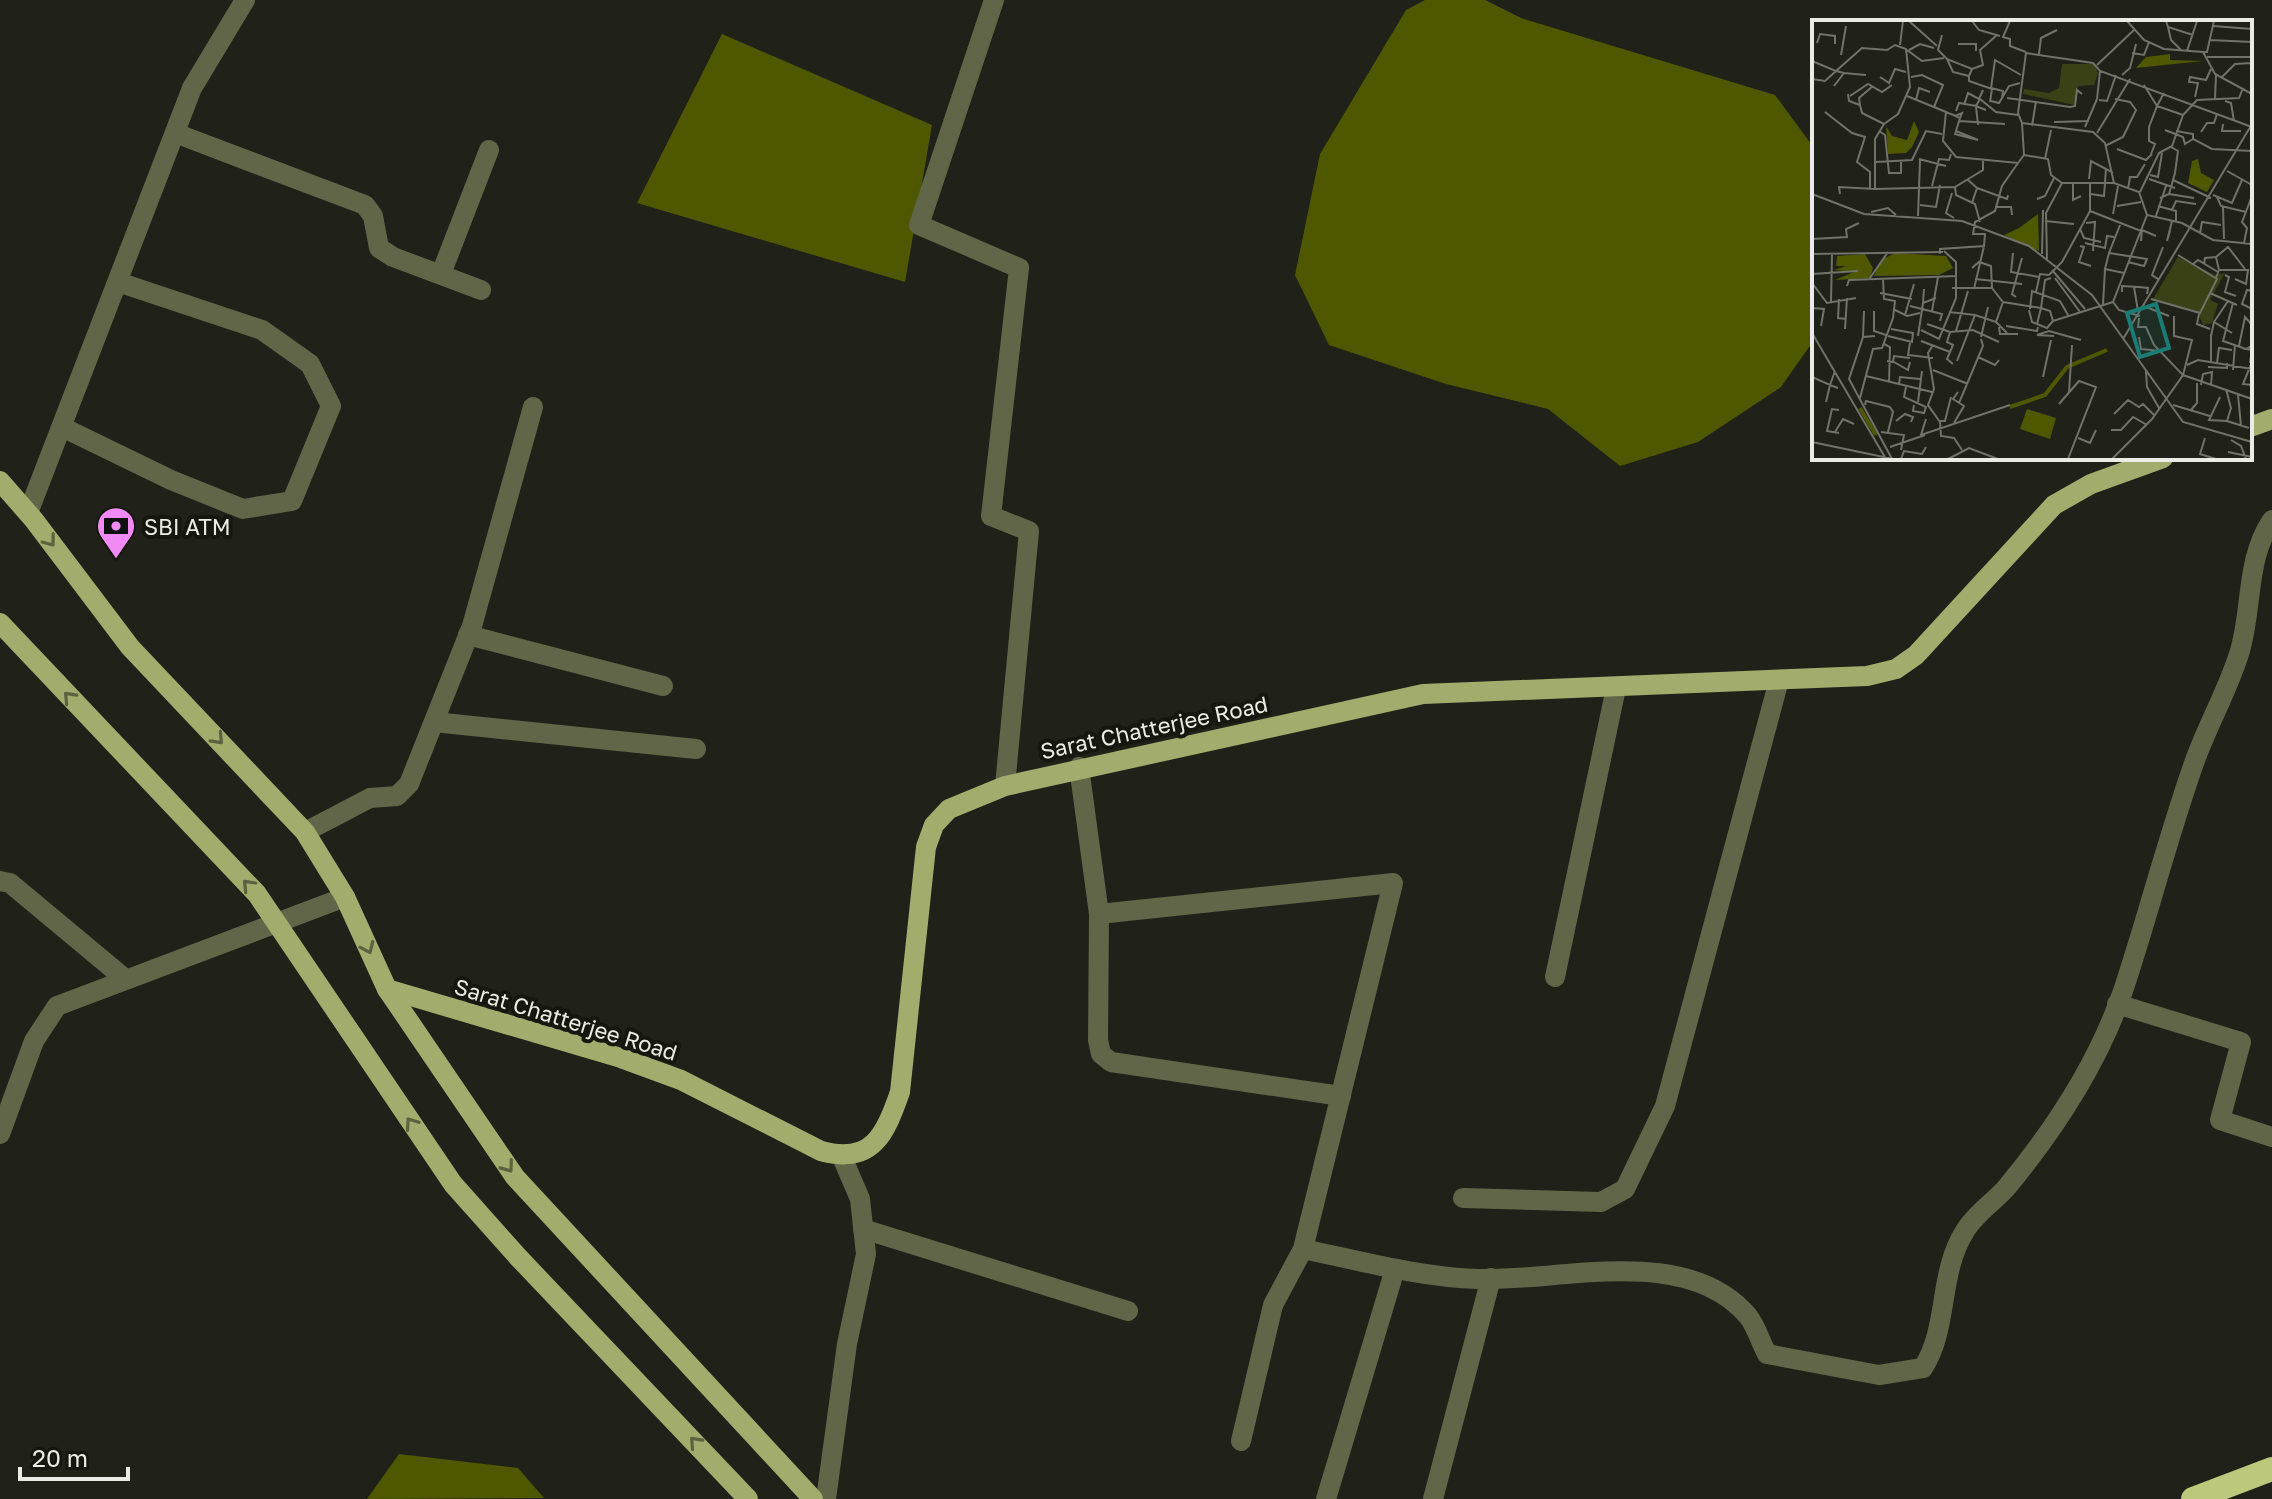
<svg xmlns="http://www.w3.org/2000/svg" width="2272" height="1499" viewBox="0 0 2272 1499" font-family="'Golos Text',sans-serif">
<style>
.water{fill:#4f5800}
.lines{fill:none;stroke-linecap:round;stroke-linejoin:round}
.minor{stroke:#616648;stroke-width:20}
.major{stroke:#a2ad6d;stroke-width:20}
.highway{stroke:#bcc87b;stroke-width:24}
.oneway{stroke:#5c623e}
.labels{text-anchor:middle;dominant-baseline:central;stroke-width:8;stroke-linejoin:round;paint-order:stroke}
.poi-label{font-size:22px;fill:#ebece6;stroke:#16180f;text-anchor:start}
.street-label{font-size:22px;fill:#ebece6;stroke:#16180f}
.inset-river{fill:none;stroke:#4f5800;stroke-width:4}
.inset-road{fill:none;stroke:#71726a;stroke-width:2}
.view{fill:#1a7c74;fill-opacity:0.15;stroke:#1a7c74;stroke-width:4}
.inset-edge{fill:none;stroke:#ebece6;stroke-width:4}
</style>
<rect width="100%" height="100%" fill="#202118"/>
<g class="water">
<path d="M 1425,0 L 1485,0 L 1521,18 L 1775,95 L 1814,148 L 1814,340 L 1781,387 L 1698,442 L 1620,466 L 1548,409 L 1446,384 L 1329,345 L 1295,275 L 1320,154 L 1406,10 Z"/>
<path d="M 722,34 L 932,125 L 905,282 L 637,203 Z"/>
<path d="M 399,1454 L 518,1468 L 544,1498 L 367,1499 Z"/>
</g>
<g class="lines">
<g class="minor">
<path d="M 994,0 L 919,225 L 1019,268 L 991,516 L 1029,531 L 1005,786"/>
<path d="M 175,133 L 365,205 L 373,216 L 379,248 L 393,257 L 481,290"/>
<path d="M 441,274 L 489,150"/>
<path d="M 62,427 L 171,480 L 243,509 L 292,501 L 331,406 L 310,364 L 262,330 L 118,282"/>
<path d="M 28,513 L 192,88 L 245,0"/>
<path d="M 468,635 L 663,686"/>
<path d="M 434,722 L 696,749"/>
<path d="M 1079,767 L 1099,914 L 1393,883 L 1303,1249 L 1273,1305 L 1241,1441"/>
<path d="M 305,832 L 370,798 L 397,796 L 409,784 L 472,626 L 533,407"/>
<path d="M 0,881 L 10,883 L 124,978"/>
<path d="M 1099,914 L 1098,1040 L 1101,1054 L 1111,1062 L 1341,1096"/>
<path d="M 1555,977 L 1616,688"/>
<path d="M 2117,1004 L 2241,1042 L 2220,1120 L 2272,1137"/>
<path d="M 0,1134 L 34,1041 L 57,1006 L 345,897"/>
<path d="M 1463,1198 L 1601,1202 L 1625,1189 L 1665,1106 L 1779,680"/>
<path d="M 863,1229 L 1128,1311"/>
<path d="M 1303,1249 C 1361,1261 1419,1277 1478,1279 C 1560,1282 1686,1243 1748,1316 C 1756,1326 1761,1343 1767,1354 L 1879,1375 L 1923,1368 C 1949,1328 1938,1273 1965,1231 C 1975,1214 1994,1202 2007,1187 C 2055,1129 2098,1063 2123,991 C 2148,916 2167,840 2193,766 C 2206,728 2227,692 2239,654 C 2253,610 2245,560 2272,520"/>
<path d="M 826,1499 L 847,1344 L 866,1254 L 860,1199 L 842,1157"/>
<path d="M 1326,1499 L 1395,1269"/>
<path d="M 1433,1499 L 1491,1278"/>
</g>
<g class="major">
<path d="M 2250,427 L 2272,419"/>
<path d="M 0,481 L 34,520 L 130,647 L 305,832 L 345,897 L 387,989 L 515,1177 L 813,1499"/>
<path d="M 0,623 L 257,894 L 453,1184 L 518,1257 L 748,1499"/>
<path d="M 387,989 L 621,1058 L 681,1080 L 821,1151 C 872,1165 885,1135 900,1092 L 926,847 L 934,825 L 949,809 L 1005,786 L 1423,694 L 1867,676 L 1896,669 L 1916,655 L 2054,505 L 2091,484 L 2163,458"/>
</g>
<path class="highway" d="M 2193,1499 L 2272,1469"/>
</g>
<defs><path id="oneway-chevron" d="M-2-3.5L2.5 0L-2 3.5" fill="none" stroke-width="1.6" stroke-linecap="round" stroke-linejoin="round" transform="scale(2)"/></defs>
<g class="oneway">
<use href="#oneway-chevron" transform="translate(50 541) rotate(53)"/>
<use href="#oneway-chevron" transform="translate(69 697) rotate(-133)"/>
<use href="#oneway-chevron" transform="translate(218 739) rotate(47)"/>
<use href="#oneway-chevron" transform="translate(248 885) rotate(-134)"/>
<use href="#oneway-chevron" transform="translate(368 948) rotate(66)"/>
<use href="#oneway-chevron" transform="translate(411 1123) rotate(-125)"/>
<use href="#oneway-chevron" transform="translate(508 1167) rotate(54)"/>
<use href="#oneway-chevron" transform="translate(695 1442) rotate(-133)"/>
</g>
<defs>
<g id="bank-pin" transform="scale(2)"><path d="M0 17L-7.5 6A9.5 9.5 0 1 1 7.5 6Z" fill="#f18af4" stroke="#16180f"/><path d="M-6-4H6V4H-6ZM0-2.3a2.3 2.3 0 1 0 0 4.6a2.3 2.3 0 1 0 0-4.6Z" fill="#111"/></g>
</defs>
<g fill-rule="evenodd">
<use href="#bank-pin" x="116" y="526"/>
</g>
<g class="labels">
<g class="poi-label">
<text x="144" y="526">SBI ATM</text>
</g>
<g class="street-label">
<text transform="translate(1154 727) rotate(-12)">Sarat Chatterjee Road</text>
<text transform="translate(566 1019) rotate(17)">Sarat Chatterjee Road</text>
</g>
</g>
<g transform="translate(1812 20)">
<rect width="440" height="440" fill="#202118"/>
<path d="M 250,44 L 282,44 L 286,53 L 282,65 L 266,66 L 263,85 L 211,74 L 212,69 L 237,73 L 247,68 ZM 366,237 L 403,255 L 413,253 L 398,280 L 406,284 L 400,303 L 391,305 L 386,293 L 341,279 Z" fill="#3b4116"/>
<path d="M 358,34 L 358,40 L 391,41 L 324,48 L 334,37 ZM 102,101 L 107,112 L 100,127 L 94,133 L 76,134 L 74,106 L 80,116 L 95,120 ZM 386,139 L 389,153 L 402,160 L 395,172 L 376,163 L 380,141 ZM 226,194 L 227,231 L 192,215 L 207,208 ZM 83,233 L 134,236 L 141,248 L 127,255 L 62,256 L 69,240 ZM 53,234 L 61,248 L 58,258 L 23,260 L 42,252 L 22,250 L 34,246 L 24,246 L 25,236 ZM 215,389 L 244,398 L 238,419 L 208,409 Z" fill="#4f5800"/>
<path class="inset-river" d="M 198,387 L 233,375 L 255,347 L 295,330M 48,388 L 64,415"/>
<path class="inset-road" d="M 97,1 L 125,26M 160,1 L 167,10 L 188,16M 198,1 L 191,17 L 198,19 L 198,26 L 214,32M 315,1 L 332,20 L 352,29 L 391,32 L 403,54 L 440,74M 354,1 L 356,7 L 381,15M 401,6 L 440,9M 356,7 L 359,20 L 369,30M 130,15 L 126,30 L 135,39M 398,20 L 440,22M 5,23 L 8,14 L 23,16 L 23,24M 146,24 L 164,24 L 164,31M 88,25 L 91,1M 95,30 L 110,41 L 132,38M 97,30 L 108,24 L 122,28M 375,31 L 385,1M 389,32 L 395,32 L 402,1M 320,33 L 332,35 L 337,22M 227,34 L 229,18 L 245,10M 29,35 L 34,6M 395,37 L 440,37M 0,41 L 24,51 L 13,61 L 0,59M 285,45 L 323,9M 160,49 L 157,56 L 141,52 L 135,39 L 160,49 L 171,45 L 168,30 L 185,15M 32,53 L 24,51 L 50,28 L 75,30 L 83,25 L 94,29 L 98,67 L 86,94 L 72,104M 310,55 L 318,48 L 324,24M 157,56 L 157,61 L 180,69 L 178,82M 68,57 L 77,63 L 83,49 L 94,52M 99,57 L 110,55 L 131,65 L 122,87M 410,57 L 423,44 L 440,43M 332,65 L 345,86 L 337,107 L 337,121 L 343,124 L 339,134M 22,66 L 32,53 L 54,55M 352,73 L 345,86 L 371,95 L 385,80 L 427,78 L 431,68M 38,76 L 56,64 L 70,72 L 80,65M 95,76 L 134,92 L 131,121 L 144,137 L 206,143 L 212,135 L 236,139 L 239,155 L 250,163 L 302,163 L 327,172 L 335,195 L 370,203 L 401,220 L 440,224M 383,77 L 386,63 L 377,62 L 378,57 L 394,60 L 399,49M 190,78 L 191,71 L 179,68 L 183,40 L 209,55M 195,78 L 258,87 L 263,86 L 265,70 L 270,74M 285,79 L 288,51M 104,80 L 107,68 L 118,72M 287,80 L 295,81 L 304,55M 403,80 L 404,54M 179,81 L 187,83 L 197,66 L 208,63M 413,81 L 419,83 L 422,101M 48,85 L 47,78 L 61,66M 152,85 L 156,73 L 167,79 L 171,70M 144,91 L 147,83 L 164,86 L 168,79 L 184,92 L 206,95M 13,92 L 40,113 L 53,117 L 45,142 L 58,152 L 58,169M 134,92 L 136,93 L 142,95 L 143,96 L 148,98 L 150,93 L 143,96M 147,101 L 193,104M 242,102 L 277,101M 210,103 L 212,135M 411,104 L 410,111 L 429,111M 166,105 L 164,86 L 174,90M 220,106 L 224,81M 273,107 L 285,79M 353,110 L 371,117 L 373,124 L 381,119M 67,111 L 73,115 L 77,153 L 89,153 L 89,141M 144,111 L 166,120 L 143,114 L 144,111 L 148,98M 364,111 L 381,114 L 381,119 L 400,129 L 440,131M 389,112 L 395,103 L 402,103 L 405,94M 285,113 L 318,59M 293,126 L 311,117 L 324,90 L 318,82 L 303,79M 305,129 L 334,140 L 340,134M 107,139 L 134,146M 233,139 L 239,110M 64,142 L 100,140 L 114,111 L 130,114M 415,151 L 440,165M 338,155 L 346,157 L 350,133M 155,159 L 165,168 L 160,183M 277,159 L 279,141 L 294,149M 337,159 L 363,168M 361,160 L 399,178M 278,163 L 278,191 L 329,211M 302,163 L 293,123 L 281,112 L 210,103 L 206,93 L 214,33 L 281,43 L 288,51 L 440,107M 261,164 L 261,180 L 269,176M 120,166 L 127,139 L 137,140 L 139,134M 143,167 L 144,175 L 163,184 L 168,202M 165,168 L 195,179 L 196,175M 63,169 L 143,167 L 171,150 L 171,140M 316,169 L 318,157 L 325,157 L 333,144M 328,172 L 347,133 L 360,126 L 371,95M 140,173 L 134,193 L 142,198M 0,174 L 52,194 L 150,201 L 217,226 L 280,275 L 371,402 L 440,422M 28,174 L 27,167 L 63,169 L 63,119 L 72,104 L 50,93 L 48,85 L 37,81 L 36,74M 279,174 L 292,176 L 294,149 L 301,153M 357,174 L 382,178M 401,175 L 420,183 L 430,160M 405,177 L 409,186 L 434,192M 348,178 L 357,174 L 363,153 L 366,131 L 359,127M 225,179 L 233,176 L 242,158M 108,185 L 124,187 L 128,165M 305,186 L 329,182M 346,186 L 364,191 L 364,202M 183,187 L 199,187 L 200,195M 411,187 L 412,219M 360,190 L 364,181 L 384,184M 59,192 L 76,188 L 84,195M 301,194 L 306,166M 106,196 L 108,140M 344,196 L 354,166M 233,201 L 262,204M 274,203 L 283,202 L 281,231M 308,205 L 297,233 L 335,239 L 332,246 L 316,242M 268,209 L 272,218 L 289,222M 358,211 L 355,221 L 360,201M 388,213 L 390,202 L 409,205M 0,219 L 35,217 L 34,209 L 47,203M 329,221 L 330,210 L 344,216M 273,223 L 293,228 L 295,216 L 302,217M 432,223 L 435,208 L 430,202 L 440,176M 268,226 L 272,227 L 267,242 L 279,246M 201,233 L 199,252 L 227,257M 297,233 L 293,249 L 312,253M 0,234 L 131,232M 128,234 L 128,229 L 172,226 L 173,214 L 161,214 L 163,202 L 183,191 L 190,166 L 206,143M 230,234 L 231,190M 404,237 L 416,227 L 433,249M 235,239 L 234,193 L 250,163M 381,244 L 386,240 L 406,252M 392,244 L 393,238 L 404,237 L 407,250M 160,248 L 167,242 L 179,246 L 180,268 L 191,282 L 229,288 L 225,304M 240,250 L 273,289M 0,254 L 46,251M 237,255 L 250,242 L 278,191M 413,255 L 417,257 L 413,272 L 424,276M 58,258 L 76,232M 239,258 L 233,260 L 229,288 L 238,291 L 241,301 L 301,282 L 307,290 L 328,296M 243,258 L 268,292M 404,258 L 407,250 L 436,250 L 434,264 L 423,259M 163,259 L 210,264M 346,259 L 340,255 L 351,227M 0,263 L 15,283 L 44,278M 35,266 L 37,260 L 145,256M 322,267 L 326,291M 140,268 L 180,268M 112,269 L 111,283 L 124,278M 162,269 L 172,226M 440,271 L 435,270 L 430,284 L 440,289M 224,272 L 228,254 L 237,255M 310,272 L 310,266 L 327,267 L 336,268 L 335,274M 68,273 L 100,279M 398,273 L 425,285M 204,277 L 200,274 L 210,238M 27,279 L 26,298 L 34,299M 339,279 L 388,293 L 405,259 L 366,235M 19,282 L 20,234M 191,282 L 184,302 L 195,313M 301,282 L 335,195M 421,283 L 411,321 L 434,329M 291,284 L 293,249M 98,286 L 130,294 L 128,301M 334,287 L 357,296M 0,288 L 12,289 L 9,306M 81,289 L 95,296 L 108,293M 218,289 L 220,271 L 248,281 L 256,295M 217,290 L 220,302 L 235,308 L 241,301M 62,291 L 62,311 L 74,315M 120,291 L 126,257M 137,292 L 163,295M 387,294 L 385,304 L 398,309M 93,295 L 102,264M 362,296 L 362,316 L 380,320 L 371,355 L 440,379M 402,302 L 416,281M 115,304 L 138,312 L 161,310 L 187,322M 194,306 L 225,311 L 226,307M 187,307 L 188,314 L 206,314M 33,309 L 35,278M 109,310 L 127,319 L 144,278 L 144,242 L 132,231M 144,311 L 156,271M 138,312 L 135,322 L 141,325 L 135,339 L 141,344M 0,313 L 74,439M 63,316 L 51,317 L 37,359 L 80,439M 76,316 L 100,322 L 101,313 L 79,309M 106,316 L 111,283M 242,316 L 225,315 L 237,311 L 269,320M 399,316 L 402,302 L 420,313M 51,317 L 52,291M 169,317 L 176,287M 327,317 L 329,329 L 349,331M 311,319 L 440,104M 109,321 L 138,332M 98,323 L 96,335 L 121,338M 72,324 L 78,327 L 77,362M 121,325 L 116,333 L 122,369 L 116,385 L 128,402M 427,326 L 433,297 L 440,305M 166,337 L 183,345 L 187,340M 75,341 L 81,342 L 82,336 L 98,338M 145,341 L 163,295 L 184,302M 82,342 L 96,350 L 98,342M 399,342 L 399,314M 440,342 L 431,364 L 440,365M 405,343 L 407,328 L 420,330M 438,343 L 440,330 L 434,329 L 440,326M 375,345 L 386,340 L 440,349M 396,347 L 415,348 L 415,343M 121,350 L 156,364M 421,350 L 423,325M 334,351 L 335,367 L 347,388M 54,356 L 120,372M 0,357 L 18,365 L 23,351M 231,357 L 239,320M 87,365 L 88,357 L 108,359M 389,365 L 391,354 L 400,352 L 399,366M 94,367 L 92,377 L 114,387 L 112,393 L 101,391 L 102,385M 414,369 L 419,388 L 415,401 L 437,408M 257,372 L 260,325M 426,375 L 429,406M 139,377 L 133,401 L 128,401 L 129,416 L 142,418 L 150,430M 408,377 L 397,400 L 415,401M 48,378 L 61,329 L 70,328 L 81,298 L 83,281 L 72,279 L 71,259M 14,382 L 18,365 L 26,368M 106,382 L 110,351M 147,383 L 171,326 L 169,319M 247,384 L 267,361 L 284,367 L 256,439M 53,385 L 54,381 L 78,387M 361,385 L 398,396M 378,391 L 385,383 L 385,363M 302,394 L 316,380 L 327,387 L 331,384 L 342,395M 114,399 L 109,415 L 198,385M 84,401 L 93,394 L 101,397 L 99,402M 142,403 L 152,386 L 141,379 L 146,372M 299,410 L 309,410 L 321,397 L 335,405M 23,412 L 31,399 L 42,404M 69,412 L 92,415 L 89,430M 76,412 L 81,392 L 78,387M 27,413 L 15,411 L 20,389 L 27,390M 266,418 L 278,423 L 284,410M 393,418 L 388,434 L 404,439M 419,420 L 429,426 L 434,439M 0,422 L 81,439M 78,427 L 113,415M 416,432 L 440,437M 89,439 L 92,431 L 110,434 L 114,427M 136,439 L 157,428 L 186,439M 300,439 L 340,399 L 371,355 L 342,325 L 334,307 L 326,307 L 327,298"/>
<path class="view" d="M 344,284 L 357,328 L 328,337 L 315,293 Z"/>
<rect width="440" height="440" class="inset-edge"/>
</g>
<path d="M20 1467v12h108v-12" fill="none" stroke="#ebece6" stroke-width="4"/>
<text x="32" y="1467" font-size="24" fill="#ebece6" stroke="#16180f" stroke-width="6" paint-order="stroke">20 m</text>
</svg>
